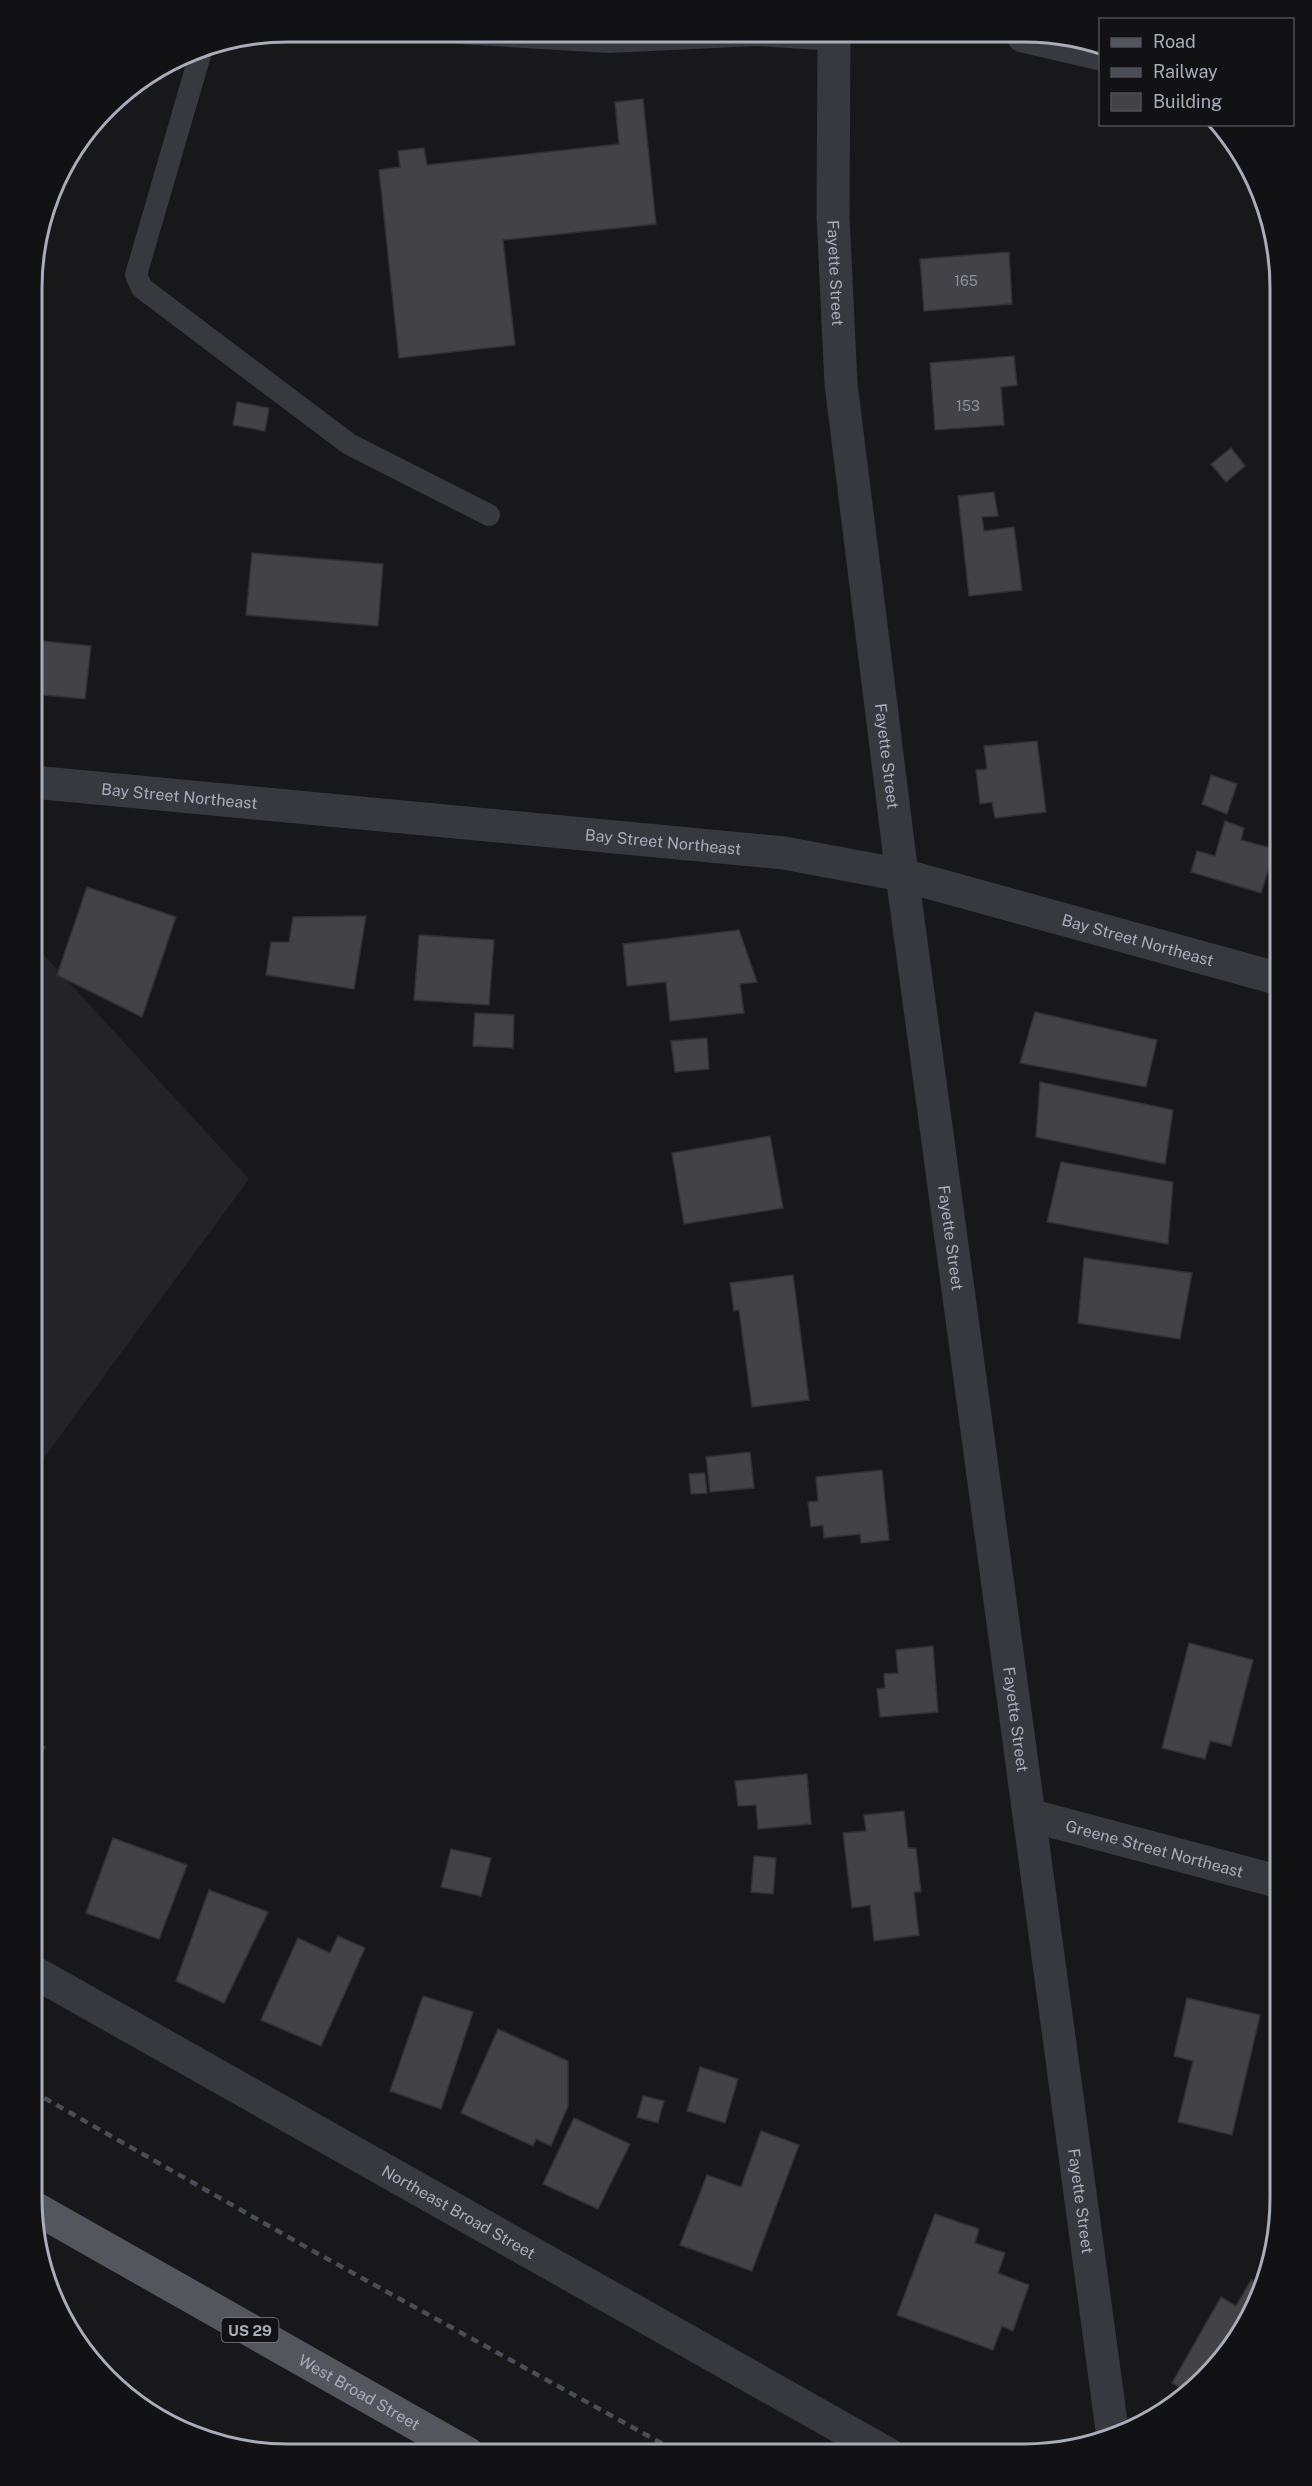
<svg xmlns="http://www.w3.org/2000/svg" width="1312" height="2486" viewBox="0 0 1312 2486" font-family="'Public Sans',sans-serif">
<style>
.built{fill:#242327}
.building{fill:#424247;stroke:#323136;stroke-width:1.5}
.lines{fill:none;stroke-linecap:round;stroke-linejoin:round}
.lane{stroke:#38393f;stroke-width:22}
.street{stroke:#38393f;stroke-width:33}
.primary{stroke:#54565e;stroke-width:33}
.rail{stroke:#4b4d54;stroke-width:4.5;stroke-dasharray:8 6;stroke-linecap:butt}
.labels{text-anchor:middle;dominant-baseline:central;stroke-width:5;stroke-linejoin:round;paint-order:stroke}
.number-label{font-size:14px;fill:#8f929d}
.shield{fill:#121215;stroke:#7c7e88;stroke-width:1.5}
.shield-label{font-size:15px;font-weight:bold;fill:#a9adba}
.street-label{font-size:16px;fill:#a9adba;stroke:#121215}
.rim{fill:none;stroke:#a9adba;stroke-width:3}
</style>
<rect width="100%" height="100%" fill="#18171a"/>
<path class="built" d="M 33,943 L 249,1179 L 32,1474 Z"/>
<g class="building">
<path d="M 643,99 L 656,224 L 503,240 L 515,345 L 399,358 L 379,170 L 400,167 L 398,151 L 424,148 L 427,165 L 619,144 L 615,102 Z"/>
<path d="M 1009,252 L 1012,304 L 924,311 L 920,259 Z"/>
<path d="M 1014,356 L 1017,385 L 1001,387 L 1004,425 L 935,430 L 930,363 Z"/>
<path d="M 237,402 L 269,408 L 265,431 L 233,425 Z"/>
<path d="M 1231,448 L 1245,466 L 1226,482 L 1211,464 Z"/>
<path d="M 994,492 L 998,516 L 982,517 L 984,531 L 1014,527 L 1022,590 L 969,596 L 958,496 Z"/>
<path d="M 252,553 L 383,564 L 378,626 L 246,615 Z"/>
<path d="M 33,640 L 91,646 L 85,699 L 33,694 Z"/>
<path d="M 1037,741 L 1046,812 L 995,818 L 992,802 L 980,804 L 976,770 L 987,769 L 984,746 Z"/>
<path d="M 1211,775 L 1237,784 L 1227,814 L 1202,804 Z"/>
<path d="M 1225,821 L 1244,828 L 1241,840 L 1275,849 L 1261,893 L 1191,872 L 1197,851 L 1215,856 Z"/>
<path d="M 87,887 L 176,917 L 142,1017 L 57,975 Z"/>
<path d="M 366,916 L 354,989 L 266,975 L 271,942 L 289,942 L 293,917 Z"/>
<path d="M 739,930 L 757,982 L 740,984 L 744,1013 L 670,1021 L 666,982 L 627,986 L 623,944 Z"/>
<path d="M 419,935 L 494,940 L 489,1005 L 414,1000 Z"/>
<path d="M 1035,1012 L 1157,1040 L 1146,1087 L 1020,1063 Z"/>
<path d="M 475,1013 L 514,1015 L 513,1048 L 473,1046 Z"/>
<path d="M 707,1038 L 709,1069 L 675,1072 L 671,1041 Z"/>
<path d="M 1040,1082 L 1173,1110 L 1165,1164 L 1036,1137 Z"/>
<path d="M 770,1136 L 783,1208 L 684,1224 L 672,1153 Z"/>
<path d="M 1061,1162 L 1173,1182 L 1168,1244 L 1047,1222 Z"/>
<path d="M 1084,1258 L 1192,1273 L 1180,1339 L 1078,1323 Z"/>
<path d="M 793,1275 L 809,1400 L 752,1407 L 739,1310 L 734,1311 L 730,1283 Z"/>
<path d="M 750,1452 L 754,1488 L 710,1492 L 706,1457 Z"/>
<path d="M 882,1470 L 889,1540 L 861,1543 L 860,1534 L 824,1538 L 823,1525 L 811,1527 L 808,1502 L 818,1501 L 816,1477 Z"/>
<path d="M 705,1473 L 707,1493 L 691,1494 L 689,1474 Z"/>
<path d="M 1280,1595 L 1280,1623 L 1273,1621 Z"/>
<path d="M 1189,1643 L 1253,1660 L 1231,1746 L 1210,1741 L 1205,1759 L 1162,1748 Z"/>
<path d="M 933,1646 L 938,1712 L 880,1717 L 877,1689 L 885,1688 L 884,1674 L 898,1673 L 896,1650 Z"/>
<path d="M 32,1742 L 45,1747 L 32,1775 Z"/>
<path d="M 807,1774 L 811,1824 L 758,1829 L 756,1805 L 738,1806 L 735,1781 Z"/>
<path d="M 904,1811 L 908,1848 L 916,1848 L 921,1892 L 914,1892 L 919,1935 L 874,1941 L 870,1905 L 852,1908 L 843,1833 L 866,1831 L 864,1815 Z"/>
<path d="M 113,1838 L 187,1865 L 159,1939 L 86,1913 Z"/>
<path d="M 451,1849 L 491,1858 L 481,1896 L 441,1887 Z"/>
<path d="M 754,1856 L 776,1858 L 773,1894 L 751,1892 Z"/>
<path d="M 209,1890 L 268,1912 L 224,2003 L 176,1981 Z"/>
<path d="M 338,1936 L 365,1948 L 321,2046 L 261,2020 L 298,1938 L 330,1953 Z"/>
<path d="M 423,1996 L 473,2012 L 441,2109 L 390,2091 Z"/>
<path d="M 1187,1998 L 1260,2015 L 1232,2135 L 1178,2122 L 1193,2061 L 1174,2056 Z"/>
<path d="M 498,2029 L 568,2061 L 568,2106 L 551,2146 L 536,2139 L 533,2146 L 461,2113 Z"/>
<path d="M 700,2067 L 738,2079 L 725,2123 L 687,2111 Z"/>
<path d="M 643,2096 L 664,2101 L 658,2123 L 637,2117 Z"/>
<path d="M 574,2118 L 630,2144 L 598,2209 L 543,2184 Z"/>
<path d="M 761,2131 L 799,2145 L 752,2271 L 680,2245 L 707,2175 L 741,2187 Z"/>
<path d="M 935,2214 L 979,2229 L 975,2243 L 1005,2253 L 998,2273 L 1029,2285 L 1013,2331 L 1002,2326 L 993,2350 L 897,2315 Z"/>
<path d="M 1251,2280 L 1263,2287 L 1261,2296 L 1227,2355 L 1189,2393 L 1172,2383 L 1221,2297 L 1236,2306 Z"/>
</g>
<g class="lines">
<g class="lane">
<path d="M 460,33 L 609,42 L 757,35 L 835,40"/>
<path d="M 202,48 L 136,275 L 142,288 L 349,444 L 489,515"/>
</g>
<g class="street">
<path id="s1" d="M 834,35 L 833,216 L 841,384 L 902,875 L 1113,2437"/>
<path d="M 1023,36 L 1100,54"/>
<path id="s2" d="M 33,782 L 784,853 L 902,875 L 1280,979"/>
<path id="s3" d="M 1029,1815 L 1280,1882"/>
<path id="s4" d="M 32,1971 L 888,2454"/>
</g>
<path class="primary" id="s5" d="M 33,2207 L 467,2453"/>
<path class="rail" d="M 32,2091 L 313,2251 L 681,2454"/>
</g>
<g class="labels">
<g class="number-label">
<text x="966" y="281">165</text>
<text x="968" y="406">153</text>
</g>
<rect class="shield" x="221.5" y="2318" width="57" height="24" rx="4.5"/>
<g class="shield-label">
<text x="250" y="2330">US 29</text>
</g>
<g class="street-label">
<text stroke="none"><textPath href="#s1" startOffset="238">Fayette Street</textPath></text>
<text stroke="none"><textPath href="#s1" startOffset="724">Fayette Street</textPath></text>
<text stroke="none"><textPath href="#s2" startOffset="147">Bay Street Northeast</textPath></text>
<text stroke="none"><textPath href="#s2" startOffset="633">Bay Street Northeast</textPath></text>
<text stroke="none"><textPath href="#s2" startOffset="1119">Bay Street Northeast</textPath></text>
<text stroke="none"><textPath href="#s1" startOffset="1210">Fayette Street</textPath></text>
<text stroke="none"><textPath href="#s1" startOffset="1696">Fayette Street</textPath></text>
<text stroke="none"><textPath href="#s3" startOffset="130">Greene Street Northeast</textPath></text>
<text stroke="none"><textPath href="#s1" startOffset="2182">Fayette Street</textPath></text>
<text stroke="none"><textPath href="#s4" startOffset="490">Northeast Broad Street</textPath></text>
<text stroke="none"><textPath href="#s5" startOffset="375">West Broad Street</textPath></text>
</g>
</g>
<path d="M0 0H1312V2486H0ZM288 42H1024A246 246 0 0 1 1270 288V2198A246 246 0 0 1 1024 2444H288A246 246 0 0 1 42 2198V288A246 246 0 0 1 288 42Z" fill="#121215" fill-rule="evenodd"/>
<path class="rim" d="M288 42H1024A246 246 0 0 1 1270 288V2198A246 246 0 0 1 1024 2444H288A246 246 0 0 1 42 2198V288A246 246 0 0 1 288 42Z"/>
<rect x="1099" y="18" width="195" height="108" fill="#121215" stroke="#4e5057" stroke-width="1.5"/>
<rect x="1111" y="38" width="30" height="9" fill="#54565e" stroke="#4e5057" stroke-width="1.5"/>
<text x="1153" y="48" font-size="18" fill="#a9adba">Road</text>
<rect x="1111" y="68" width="30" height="9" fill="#4b4d54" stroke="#4e5057" stroke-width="1.5"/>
<text x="1153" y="78" font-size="18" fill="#a9adba">Railway</text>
<rect x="1111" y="93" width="30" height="18" fill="#424247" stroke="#4e5057" stroke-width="1.5"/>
<text x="1153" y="108" font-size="18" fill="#a9adba">Building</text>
</svg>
